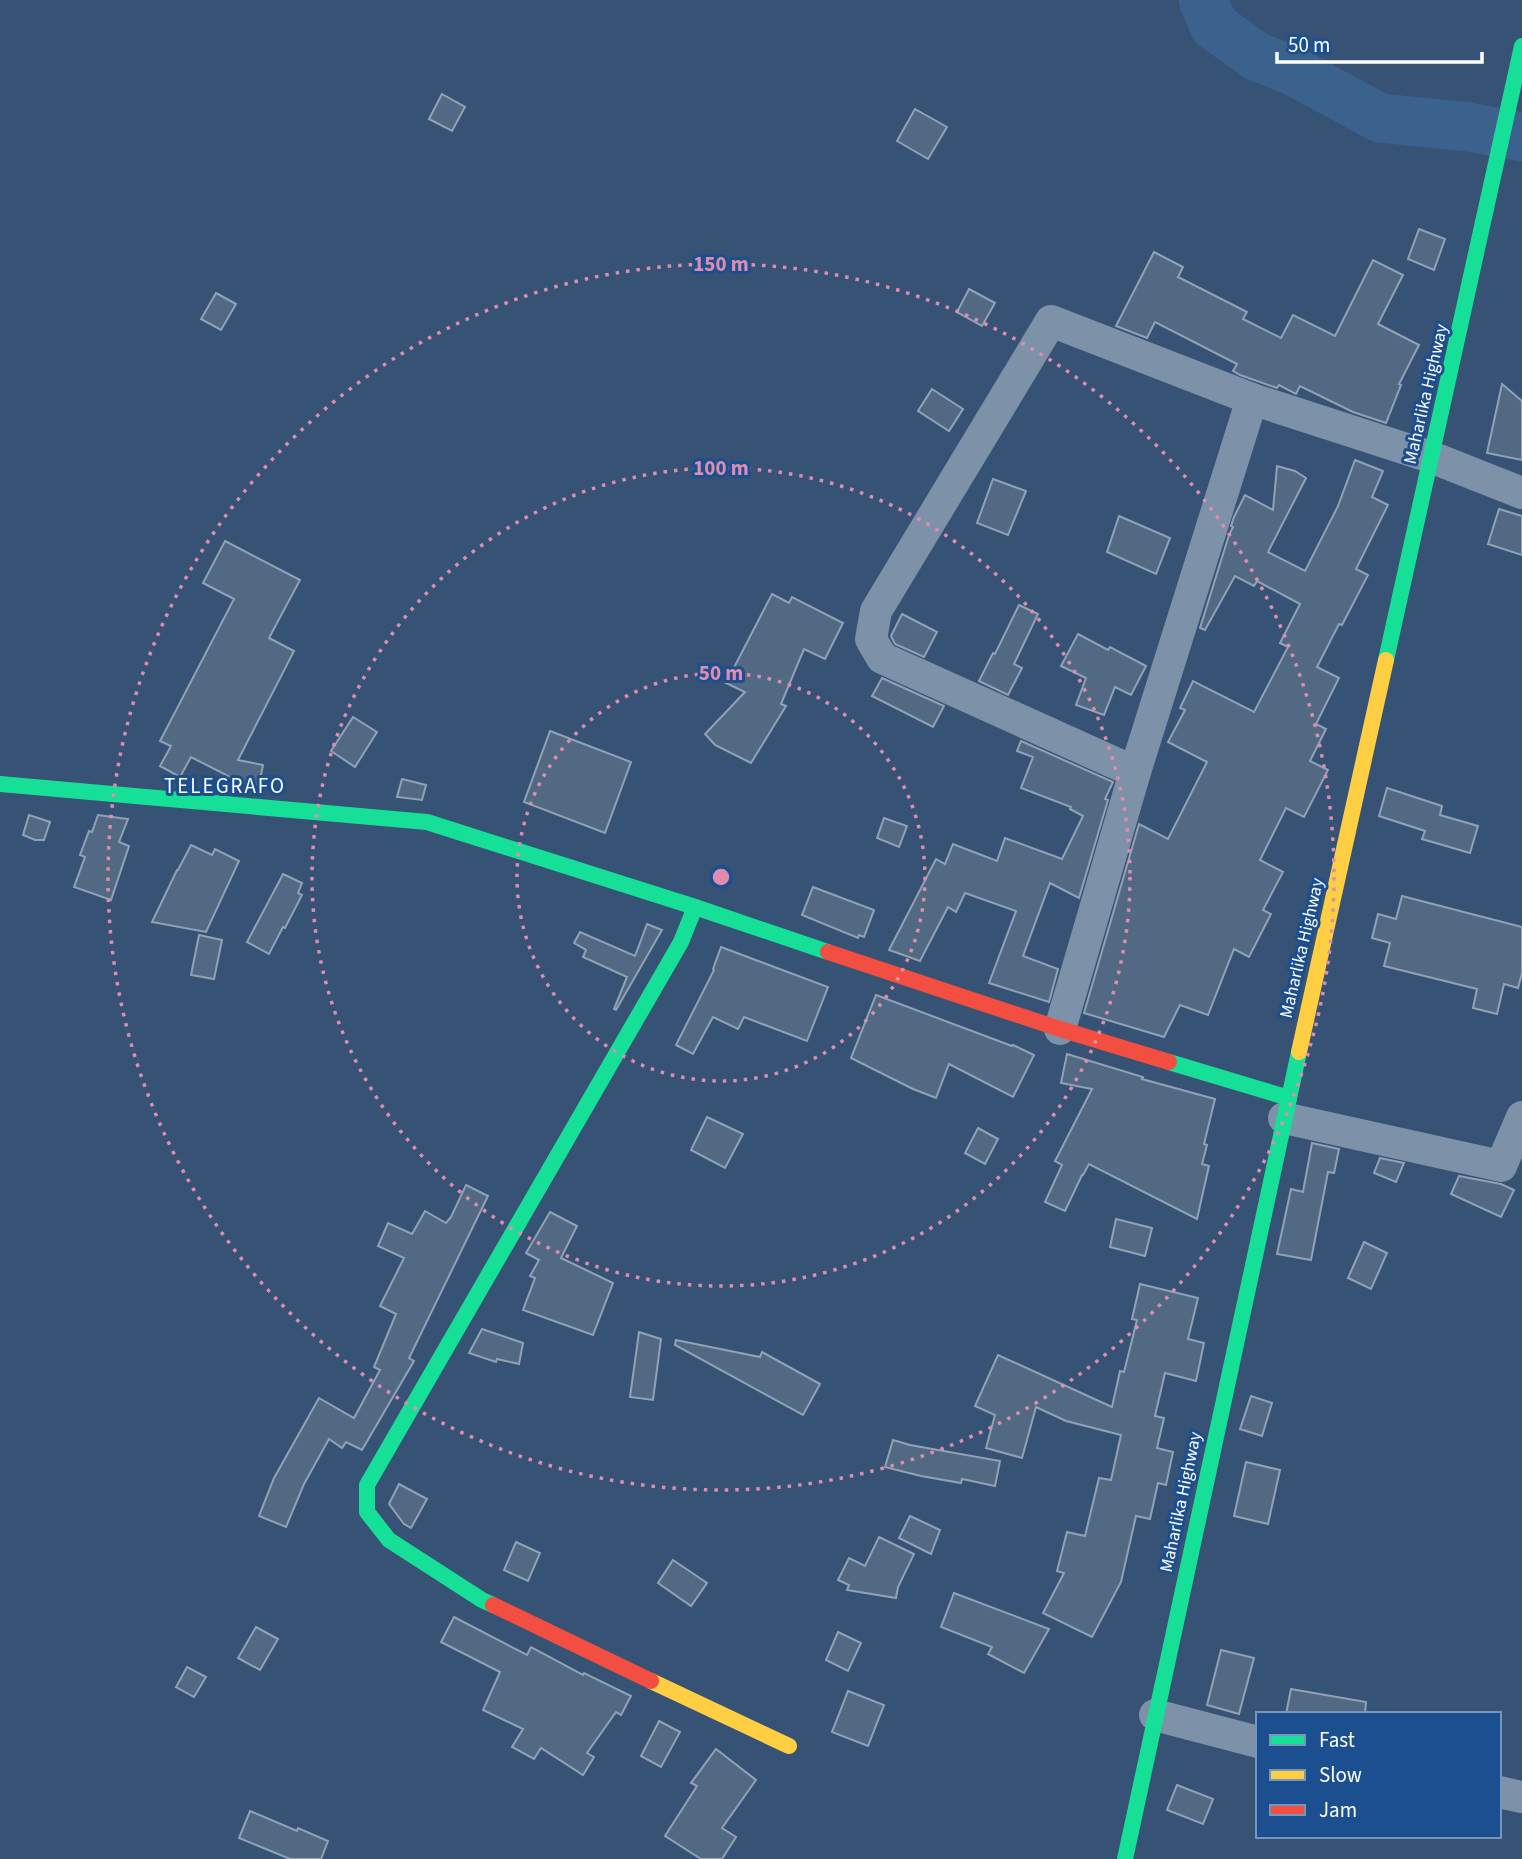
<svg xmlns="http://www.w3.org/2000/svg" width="1522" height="1859" viewBox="0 0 1522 1859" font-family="'Source Sans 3',sans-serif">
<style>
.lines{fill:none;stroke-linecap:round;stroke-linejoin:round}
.river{stroke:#3b618d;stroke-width:49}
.building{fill:#526984;stroke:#92a2b6;stroke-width:2}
.street{stroke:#7d92a8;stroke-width:32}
.fast{stroke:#16e098;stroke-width:16}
.slow{stroke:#ffcf43;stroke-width:16}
.jam{stroke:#f24e42;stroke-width:16}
.ring{fill:none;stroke:#e08cad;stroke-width:3.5;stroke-dasharray:3.5 7}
.labels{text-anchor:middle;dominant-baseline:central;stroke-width:6;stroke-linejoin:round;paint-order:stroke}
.street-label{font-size:18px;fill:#fff;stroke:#1b4f8f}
.quarter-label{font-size:21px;letter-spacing:2px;fill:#fff;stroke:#1b4f8f}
.centre{fill:#e08cad;stroke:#1b4f8f;stroke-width:3.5}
.ring-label{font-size:21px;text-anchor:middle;font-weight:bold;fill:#e08cad;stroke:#1b4f8f;stroke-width:6;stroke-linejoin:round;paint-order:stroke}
</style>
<rect width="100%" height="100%" fill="#365274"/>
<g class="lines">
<path class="river" d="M 1203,0 L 1214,26 L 1256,56 L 1295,72 L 1380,118 L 1469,127 L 1522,137"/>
</g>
<g class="building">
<path d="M 442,94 L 465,107 L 452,131 L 429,119 Z"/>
<path d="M 915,109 L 947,127 L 928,159 L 897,141 Z"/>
<path d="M 1419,229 L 1445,239 L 1434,270 L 1408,259 Z"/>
<path d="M 1154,252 L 1183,267 L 1178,277 L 1247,312 L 1243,319 L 1281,338 L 1293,315 L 1335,336 L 1373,260 L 1403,275 L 1378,324 L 1419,345 L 1399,384 L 1401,385 L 1386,423 L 1353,412 L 1300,386 L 1296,394 L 1279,385 L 1277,388 L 1240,375 L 1233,371 L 1237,364 L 1155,322 L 1147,338 L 1116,326 Z"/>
<path d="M 969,289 L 995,303 L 982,326 L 957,312 Z"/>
<path d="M 216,293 L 236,304 L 221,330 L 201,319 Z"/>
<path d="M 1502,384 L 1522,401 L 1522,460 L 1487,453 Z"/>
<path d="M 932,389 L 963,409 L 949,431 L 918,411 Z"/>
<path d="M 1355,460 L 1383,471 L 1372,497 L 1388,505 L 1356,569 L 1368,575 L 1342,625 L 1339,624 L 1317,667 L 1339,678 L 1316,724 L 1326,729 L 1310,761 L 1328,770 L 1304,817 L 1286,808 L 1260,860 L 1283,872 L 1263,910 L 1271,914 L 1249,957 L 1234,949 L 1208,1015 L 1180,1005 L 1164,1037 L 1084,1013 L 1139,824 L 1168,839 L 1207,762 L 1168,742 L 1185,710 L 1180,708 L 1193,681 L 1254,712 L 1288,647 L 1280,643 L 1300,604 L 1257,581 L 1254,586 L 1235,576 L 1205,630 L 1200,628 L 1229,535 L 1233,527 L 1231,526 L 1234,517 L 1245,495 L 1273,510 L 1277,466 L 1295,471 L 1306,478 L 1268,552 L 1305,571 L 1338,506 Z"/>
<path d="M 993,479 L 1026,491 L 1008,535 L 977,523 Z"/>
<path d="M 1499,509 L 1522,516 L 1522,555 L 1488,544 Z"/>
<path d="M 1119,516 L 1170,538 L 1156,574 L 1107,552 Z"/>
<path d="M 225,541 L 300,580 L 269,638 L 294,651 L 238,760 L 263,765 L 259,785 L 235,783 L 236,780 L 191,757 L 180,777 L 160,766 L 171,746 L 160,741 L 234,599 L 203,583 Z"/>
<path d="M 772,594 L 789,603 L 792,597 L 843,623 L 825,659 L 804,649 L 781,704 L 786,706 L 751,763 L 715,745 L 705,734 L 745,692 L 726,683 Z"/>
<path d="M 1019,605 L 1038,614 L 1014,664 L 1022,668 L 1008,695 L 979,681 L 993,653 L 995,654 Z"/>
<path d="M 902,614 L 937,632 L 924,657 L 895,644 L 891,636 Z"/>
<path d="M 1078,634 L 1108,650 L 1110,647 L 1146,666 L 1131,695 L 1115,687 L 1104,715 L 1076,705 L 1086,678 L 1061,666 Z"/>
<path d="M 882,678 L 944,706 L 933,727 L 872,696 Z"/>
<path d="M 353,717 L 377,732 L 355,767 L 331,751 Z"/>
<path d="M 550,731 L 631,762 L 605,833 L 524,802 Z"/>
<path d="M 1021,741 L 1113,782 L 1105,799 L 1108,800 L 1079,898 L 1050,883 L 1023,956 L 1058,969 L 1049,1002 L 989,983 L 1016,911 L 965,893 L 956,912 L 948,907 L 920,961 L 889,950 L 936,859 L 945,864 L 953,844 L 997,861 L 1005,838 L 1062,859 L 1083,816 L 1070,809 L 1071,807 L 1021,788 L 1033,757 L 1017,751 Z"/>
<path d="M 402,779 L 426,785 L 422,800 L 397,797 Z"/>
<path d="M 1387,788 L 1442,806 L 1440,815 L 1478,826 L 1470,853 L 1422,839 L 1425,831 L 1379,816 Z"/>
<path d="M 29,815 L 50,822 L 44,840 L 35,840 L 23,835 Z"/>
<path d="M 98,815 L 128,819 L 119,842 L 129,846 L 111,900 L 74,887 L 85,857 L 80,855 L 89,831 L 92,832 Z"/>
<path d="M 884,818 L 907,826 L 899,847 L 877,838 Z"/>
<path d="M 191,845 L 212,855 L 215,849 L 239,861 L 206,932 L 152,922 L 177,870 L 178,870 Z"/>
<path d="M 283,874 L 302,883 L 298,893 L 302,895 L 285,928 L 283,927 L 269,954 L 247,942 Z"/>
<path d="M 813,887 L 874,910 L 864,937 L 859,935 L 858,938 L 802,915 Z"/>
<path d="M 1402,896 L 1522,927 L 1522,973 L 1518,988 L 1504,984 L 1497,1014 L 1473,1008 L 1477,989 L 1384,966 L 1390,943 L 1372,938 L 1378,914 L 1396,919 Z"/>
<path d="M 647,924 L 662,930 L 616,1010 L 614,1009 L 627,977 L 583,957 L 586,950 L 574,943 L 580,932 L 635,956 Z"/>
<path d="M 199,935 L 222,940 L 214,979 L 191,975 Z"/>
<path d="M 721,947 L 828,987 L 807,1041 L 744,1017 L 738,1029 L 713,1017 L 693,1054 L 676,1045 L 714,970 L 713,969 Z"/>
<path d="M 876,995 L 1012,1046 L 1013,1045 L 1034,1055 L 1013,1097 L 949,1064 L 936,1098 L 913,1089 L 851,1058 Z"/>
<path d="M 1067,1054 L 1143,1077 L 1142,1079 L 1215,1099 L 1204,1144 L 1207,1145 L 1202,1164 L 1209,1166 L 1197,1219 L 1089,1164 L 1083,1175 L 1082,1175 L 1065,1211 L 1045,1202 L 1062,1165 L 1055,1161 L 1092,1089 L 1061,1083 Z"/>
<path d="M 707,1117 L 743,1134 L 725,1168 L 691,1150 Z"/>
<path d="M 978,1128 L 998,1139 L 985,1164 L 965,1153 Z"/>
<path d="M 1312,1143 L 1339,1149 L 1334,1173 L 1328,1172 L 1311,1260 L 1277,1254 L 1291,1189 L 1303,1192 Z"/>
<path d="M 1380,1158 L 1404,1163 L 1396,1182 L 1374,1173 Z"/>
<path d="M 1459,1176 L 1501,1184 L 1514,1190 L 1501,1217 L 1451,1194 Z"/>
<path d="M 466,1185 L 488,1196 L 409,1358 L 414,1361 L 362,1450 L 346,1442 L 342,1448 L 329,1439 L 304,1484 L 286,1527 L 259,1516 L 274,1478 L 319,1398 L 354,1418 L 380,1370 L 374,1367 L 396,1314 L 380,1306 L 404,1258 L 378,1246 L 388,1223 L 412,1234 L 425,1211 L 446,1223 L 451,1217 Z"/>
<path d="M 550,1212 L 577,1226 L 561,1258 L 613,1283 L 593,1335 L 523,1310 L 535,1278 L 530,1276 L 539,1260 L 526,1253 Z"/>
<path d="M 1116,1219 L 1152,1228 L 1145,1256 L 1110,1247 Z"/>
<path d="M 1364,1242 L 1387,1253 L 1371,1289 L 1348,1278 Z"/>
<path d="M 1140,1284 L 1198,1298 L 1188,1339 L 1204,1343 L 1196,1381 L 1165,1373 L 1155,1416 L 1164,1418 L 1157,1448 L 1173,1452 L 1166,1485 L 1158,1483 L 1150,1519 L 1136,1516 L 1121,1582 L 1092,1637 L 1043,1613 L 1064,1573 L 1057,1571 L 1067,1532 L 1085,1536 L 1099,1478 L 1111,1480 L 1121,1435 L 1066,1421 L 1036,1407 L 1022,1458 L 986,1448 L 995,1415 L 975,1406 L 998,1355 L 1112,1407 L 1120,1371 L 1124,1372 L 1137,1320 L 1132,1319 Z"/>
<path d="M 482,1329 L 523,1343 L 519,1364 L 497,1359 L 496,1362 L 469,1353 Z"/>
<path d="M 639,1332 L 661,1339 L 653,1400 L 630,1397 Z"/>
<path d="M 676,1340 L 760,1357 L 762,1352 L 820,1384 L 803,1415 L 675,1345 Z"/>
<path d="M 1251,1396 L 1272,1403 L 1262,1436 L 1240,1429 Z"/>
<path d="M 893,1440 L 910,1445 L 1000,1461 L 995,1486 L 962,1479 L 961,1483 L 921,1476 L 885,1467 Z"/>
<path d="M 1246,1462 L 1280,1470 L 1268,1524 L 1234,1516 Z"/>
<path d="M 399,1484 L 427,1499 L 411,1528 L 404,1524 L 389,1504 Z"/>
<path d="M 910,1516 L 940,1530 L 931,1554 L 899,1538 Z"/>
<path d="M 879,1537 L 914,1554 L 898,1587 L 896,1598 L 847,1590 L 849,1585 L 838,1580 L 849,1558 L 865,1566 Z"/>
<path d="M 516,1542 L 540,1553 L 528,1581 L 504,1570 Z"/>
<path d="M 673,1560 L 707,1583 L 691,1606 L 658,1583 Z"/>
<path d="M 954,1593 L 1049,1629 L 1024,1673 L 988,1654 L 992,1647 L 941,1627 Z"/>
<path d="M 454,1617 L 527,1655 L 531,1647 L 583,1675 L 584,1673 L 631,1696 L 621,1715 L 616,1712 L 587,1753 L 594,1757 L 583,1775 L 541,1748 L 534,1759 L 512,1747 L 523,1729 L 483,1710 L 500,1672 L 441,1642 Z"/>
<path d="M 256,1627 L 278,1639 L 260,1670 L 238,1658 Z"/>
<path d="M 838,1632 L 861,1643 L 848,1671 L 826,1660 Z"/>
<path d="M 1221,1650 L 1254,1658 L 1239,1714 L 1207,1705 Z"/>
<path d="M 187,1667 L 206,1677 L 194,1697 L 176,1687 Z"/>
<path d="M 1291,1689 L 1366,1702 L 1365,1714 L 1286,1714 Z"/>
<path d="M 848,1691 L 884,1705 L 868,1746 L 832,1732 Z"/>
<path d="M 659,1721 L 680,1732 L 661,1767 L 641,1756 Z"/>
<path d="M 716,1749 L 756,1780 L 722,1828 L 736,1837 L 722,1859 L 701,1859 L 665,1836 L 697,1786 L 691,1783 Z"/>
<path d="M 1177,1785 L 1213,1799 L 1203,1824 L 1167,1810 Z"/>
<path d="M 250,1811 L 297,1831 L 298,1828 L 328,1841 L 321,1859 L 290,1859 L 239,1838 Z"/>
</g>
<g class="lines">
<g class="street">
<path d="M 1135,772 L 882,658 L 871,639 L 876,611 L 1051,321 L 1252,399 L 1431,457 L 1522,493"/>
<path d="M 1060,1029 L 1135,772 L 1252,399"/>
<path d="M 1284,1118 L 1501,1166 L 1522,1117"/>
<path d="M 1155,1715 L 1258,1742"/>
<path d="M 1499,1792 L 1522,1797"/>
</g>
<g class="fast">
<path d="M 1386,660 L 1522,46"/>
<path d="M 0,784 L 427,822 L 695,907 L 828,952"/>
<path d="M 1169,1062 L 1289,1098"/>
<path d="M 493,1605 L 482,1600 L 389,1540 L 367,1512 L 367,1485 L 681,942 L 695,907"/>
<path d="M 1125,1859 L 1299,1052"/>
</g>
<g class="slow">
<path d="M 1299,1052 L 1386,660"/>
<path d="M 651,1681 L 789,1746"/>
</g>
<g class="jam">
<path d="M 828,952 L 1060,1029 L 1169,1062"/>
<path d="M 493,1605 L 651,1681"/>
</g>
</g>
<g class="ring">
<circle cx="721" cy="877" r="204"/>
<circle cx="721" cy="877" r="409"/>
<circle cx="721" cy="877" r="613"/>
</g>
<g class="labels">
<g class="street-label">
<text transform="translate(1426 394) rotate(-77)">Maharlika Highway</text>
<text transform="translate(1302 948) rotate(-77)">Maharlika Highway</text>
<text transform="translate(1181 1502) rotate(-78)">Maharlika Highway</text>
</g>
<g class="quarter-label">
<text x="225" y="786">TELEGRAFO</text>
</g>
</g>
<circle cx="721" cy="877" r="10" class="centre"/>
<g class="ring-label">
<text x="721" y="271">150 m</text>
<text x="721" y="475">100 m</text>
<text x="721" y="680">50 m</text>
</g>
<rect x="1256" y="1712" width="245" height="126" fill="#1b4f8f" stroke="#7695bc" stroke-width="2"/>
<rect x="1270" y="1735" width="35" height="10" fill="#16e098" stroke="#7695bc" stroke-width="2"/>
<text x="1319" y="1747" font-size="21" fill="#ffffff">Fast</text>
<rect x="1270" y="1770" width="35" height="10" fill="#ffcf43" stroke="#7695bc" stroke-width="2"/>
<text x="1319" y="1782" font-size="21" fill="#ffffff">Slow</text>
<rect x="1270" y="1805" width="35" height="10" fill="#f24e42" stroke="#7695bc" stroke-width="2"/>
<text x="1319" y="1817" font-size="21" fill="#ffffff">Jam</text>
<path d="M1277 52v10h205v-10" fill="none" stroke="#ffffff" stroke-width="3.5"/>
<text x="1288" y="52" font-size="21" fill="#ffffff" stroke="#1b4f8f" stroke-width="5" paint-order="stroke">50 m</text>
</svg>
